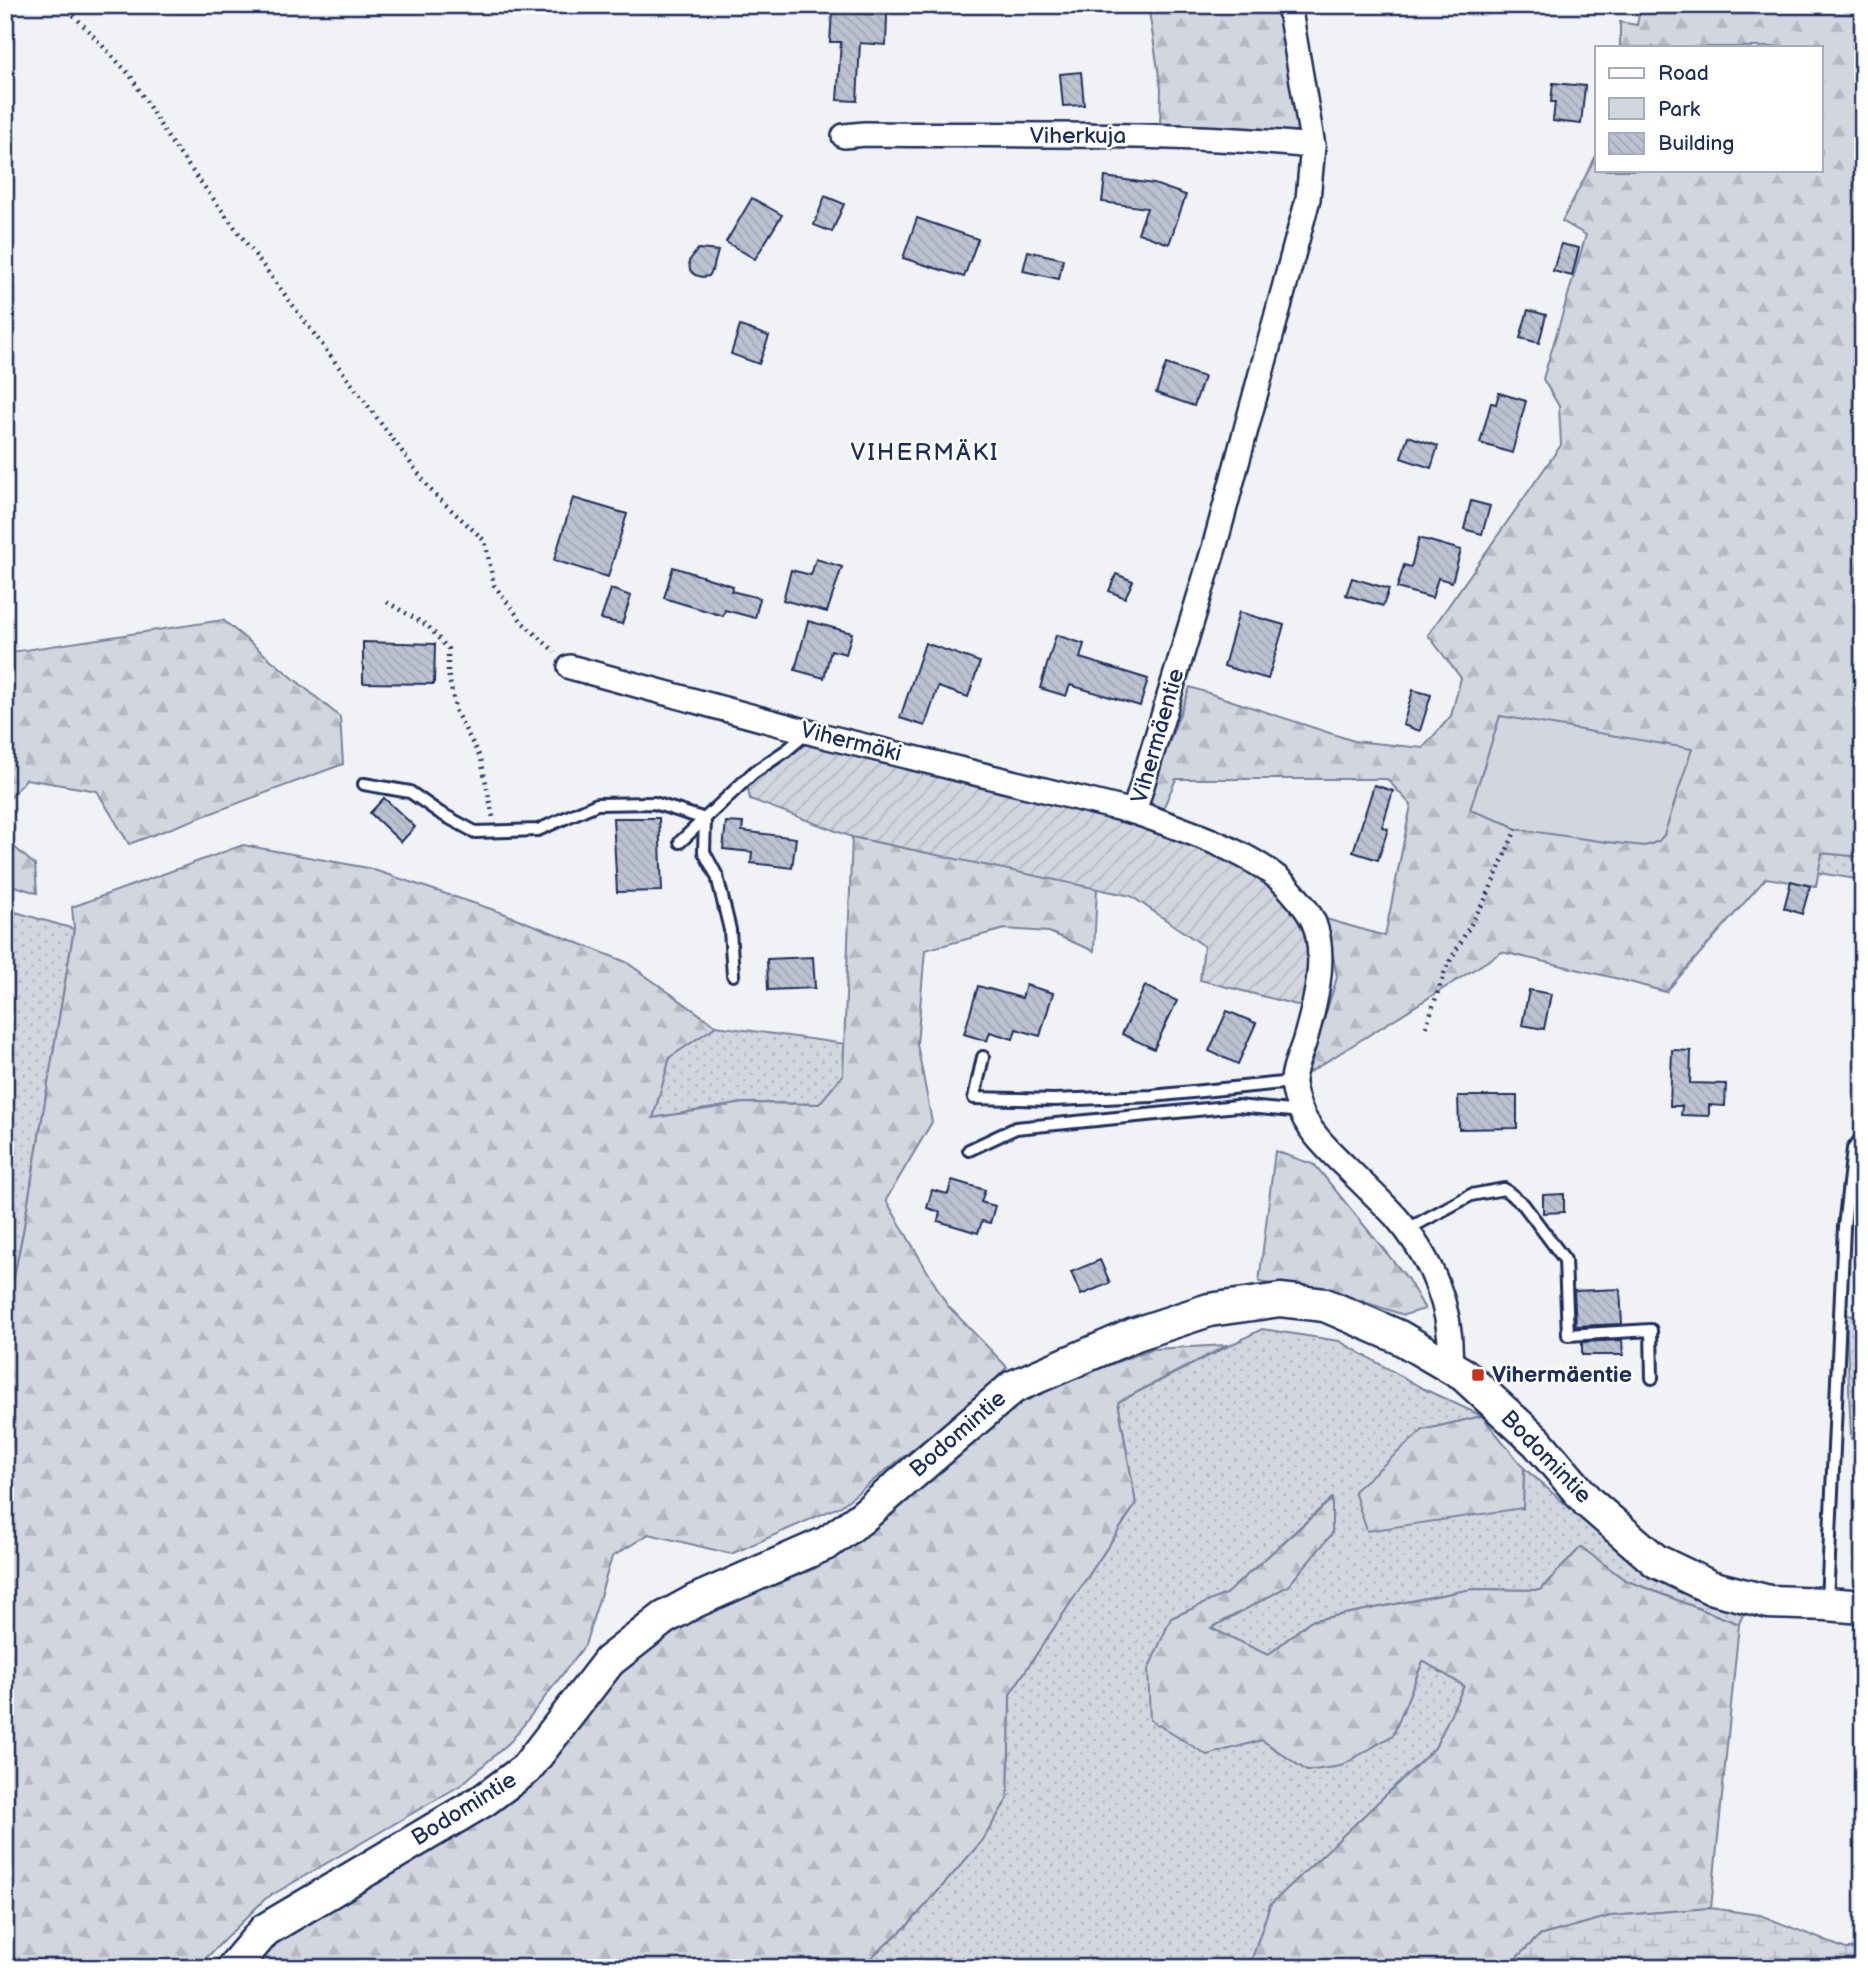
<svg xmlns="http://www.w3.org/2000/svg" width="1868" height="1973" viewBox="0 0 1868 1973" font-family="'Balsamiq Sans',sans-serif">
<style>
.grass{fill:url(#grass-dots);stroke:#76829e;stroke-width:2}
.forest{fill:url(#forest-firs);stroke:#76829e;stroke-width:2;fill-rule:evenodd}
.wetland{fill:url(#wetland-marsh);stroke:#76829e;stroke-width:2}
.park{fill:#d2d6df;stroke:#76829e;stroke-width:2}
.garden{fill:url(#garden-furrows);stroke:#76829e;stroke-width:2}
.building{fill:url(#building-back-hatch);stroke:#1b2f5e;stroke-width:2}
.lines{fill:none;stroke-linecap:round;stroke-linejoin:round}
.lane-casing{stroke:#1b2f5e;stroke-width:16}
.street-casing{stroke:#1b2f5e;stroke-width:28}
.secondary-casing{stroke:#1b2f5e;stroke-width:37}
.path{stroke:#1b2f5e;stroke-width:4.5;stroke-dasharray:2 5;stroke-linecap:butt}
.lane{stroke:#fff;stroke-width:10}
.street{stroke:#fff;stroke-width:23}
.secondary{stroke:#fff;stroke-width:32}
.poi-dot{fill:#c8321e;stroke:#fff;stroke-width:2.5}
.labels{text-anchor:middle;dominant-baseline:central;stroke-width:5;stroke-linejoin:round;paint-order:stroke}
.street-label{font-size:23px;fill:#1b2f5e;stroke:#fff}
.poi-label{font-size:23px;font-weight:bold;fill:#1b2f5e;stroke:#fff;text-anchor:start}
.neighbourhood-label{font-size:24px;letter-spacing:2px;fill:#1b2f5e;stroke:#fff}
</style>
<defs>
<pattern id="grass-dots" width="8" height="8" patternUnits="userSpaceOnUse" patternTransform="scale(1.75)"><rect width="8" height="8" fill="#d2d6df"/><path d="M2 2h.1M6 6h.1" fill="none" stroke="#b4b8c2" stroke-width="1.8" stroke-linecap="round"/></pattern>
<pattern id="forest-firs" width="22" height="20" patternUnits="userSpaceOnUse" patternTransform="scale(1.75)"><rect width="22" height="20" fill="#d2d6df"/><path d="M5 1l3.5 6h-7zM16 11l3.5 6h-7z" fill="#b4b8c2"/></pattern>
<pattern id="wetland-marsh" width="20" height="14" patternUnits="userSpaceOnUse" patternTransform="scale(1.75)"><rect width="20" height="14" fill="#d2d6df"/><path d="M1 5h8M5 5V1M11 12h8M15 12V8" fill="none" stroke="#b4b8c2"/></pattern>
<pattern id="garden-furrows" width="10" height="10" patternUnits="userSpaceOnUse" patternTransform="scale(1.75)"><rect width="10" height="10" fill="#d2d6df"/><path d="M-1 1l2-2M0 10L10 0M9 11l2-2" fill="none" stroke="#b4b8c2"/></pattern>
<pattern id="building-back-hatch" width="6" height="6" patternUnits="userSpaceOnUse" patternTransform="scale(1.75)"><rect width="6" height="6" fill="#bcc2d0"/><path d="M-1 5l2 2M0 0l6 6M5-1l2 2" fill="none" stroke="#a1a7b5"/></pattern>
</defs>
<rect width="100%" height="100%" fill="#f1f2f5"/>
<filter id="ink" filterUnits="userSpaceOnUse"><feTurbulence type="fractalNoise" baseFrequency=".0143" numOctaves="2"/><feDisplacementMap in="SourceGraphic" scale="14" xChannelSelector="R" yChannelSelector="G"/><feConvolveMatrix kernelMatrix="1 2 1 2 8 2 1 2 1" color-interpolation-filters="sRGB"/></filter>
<g filter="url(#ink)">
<g class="grass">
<path d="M 1821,853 L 1863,857 L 1863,880 L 1818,873 Z"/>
<path d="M 5,909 L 74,929 L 23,1232 L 5,1322 Z"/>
<path d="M 716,1026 L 846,1044 L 843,1075 L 820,1104 L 744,1103 L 653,1118 L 670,1057 Z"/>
<path d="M 1846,1315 L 1863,1317 L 1863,1441 L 1851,1439 Z"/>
<path d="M 1262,1329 L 1339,1341 L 1424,1389 L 1482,1416 L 1423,1430 L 1523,1508 L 1524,1468 L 1596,1531 L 1678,1591 L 1744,1612 L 1739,1624 L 1625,1580 L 1581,1547 L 1540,1590 L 1472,1589 L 1310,1621 L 1268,1655 L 1210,1628 L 1288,1586 L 1331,1534 L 1331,1499 L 1226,1594 L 1171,1618 L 1207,1755 L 1262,1740 L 1307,1771 L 1393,1735 L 1423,1661 L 1464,1686 L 1435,1748 L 1270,1905 L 1249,1968 L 859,1968 L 909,1924 L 982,1841 L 1008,1798 L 1010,1694 L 1136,1504 L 1118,1402 Z"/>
</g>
<g class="forest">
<path d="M 1148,5 L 1279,5 L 1304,134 L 1160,127 L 1161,89 Z"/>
<path d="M 1641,5 L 1863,5 L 1863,857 L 1822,853 L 1816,886 L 1766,878 L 1666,992 L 1615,978 L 1502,952 L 1308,1073 L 1337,977 L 1326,919 L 1385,936 L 1411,805 L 1387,779 L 1176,779 L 1163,809 L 1147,801 L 1190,687 L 1354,741 L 1423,748 L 1451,716 L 1461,678 L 1428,635 L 1561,445 L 1559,406 L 1543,379 L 1586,235 L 1562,221 L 1597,154 L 1597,170 L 1821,170 L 1821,47 L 1620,47 L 1620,22 L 1637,25 ZM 1500,716 L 1664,835 L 1652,844 L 1516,829 L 1508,824 L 1471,810 Z"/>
<path d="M 223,620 L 340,717 L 343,764 L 129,844 L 97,791 L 26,779 L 5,804 L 5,653 Z"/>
<path d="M 852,837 L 1097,888 L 1094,951 L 1049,932 L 1005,929 L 925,950 L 917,1044 L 932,1122 L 886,1200 L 947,1305 L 1007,1367 L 979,1397 L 841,1506 L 731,1554 L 649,1534 L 612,1557 L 585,1645 L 511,1741 L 461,1785 L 265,1899 L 203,1961 L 200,1968 L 5,1968 L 5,1322 L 23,1232 L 74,929 L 72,907 L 243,845 L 368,868 L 503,913 L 626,962 L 716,1026 L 670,1057 L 653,1118 L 744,1103 L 819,1104 L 843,1075 Z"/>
<path d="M 5,839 L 35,865 L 37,893 L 5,883 Z"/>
<path d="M 1275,1151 L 1315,1165 L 1407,1278 L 1425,1309 L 1404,1315 L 1346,1296 L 1259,1282 Z"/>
<path d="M 1228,1345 L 1118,1402 L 1136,1504 L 1010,1694 L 1008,1798 L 982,1841 L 909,1924 L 859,1968 L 246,1968 L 268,1945 L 556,1753 L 599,1702 L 628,1659 L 674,1630 L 742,1598 L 816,1568 L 876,1526 L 973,1435 L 1040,1391 L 1152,1349 Z"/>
<path d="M 1482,1416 L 1524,1468 L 1523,1508 L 1367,1531 L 1354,1491 L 1423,1430 Z"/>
<path d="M 1332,1499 L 1332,1534 L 1288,1586 L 1211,1628 L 1268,1655 L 1310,1621 L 1472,1589 L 1540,1590 L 1581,1547 L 1625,1580 L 1739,1624 L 1711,1908 L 1611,1916 L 1539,1936 L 1506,1968 L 1249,1968 L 1270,1905 L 1435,1748 L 1464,1686 L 1423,1661 L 1393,1735 L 1341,1766 L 1307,1771 L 1262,1740 L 1207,1755 L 1150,1720 L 1148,1670 L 1171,1618 L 1226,1594 Z"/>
</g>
<path class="wetland" d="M 1710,1908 L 1760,1915 L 1846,1949 L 1863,1948 L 1863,1968 L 1506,1968 L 1539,1936 L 1611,1916 Z"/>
<path class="park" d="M 1500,716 L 1692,749 L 1664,835 L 1659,841 L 1645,846 L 1606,842 L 1516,829 L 1508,824 L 1470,810 Z"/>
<path class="garden" d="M 808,743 L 1129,824 L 1195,842 L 1256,875 L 1282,895 L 1305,926 L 1315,960 L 1301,1006 L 1200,980 L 1204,946 L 1131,896 L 852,837 L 750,799 L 747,785 Z"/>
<g class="building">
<path d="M 834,5 L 858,5 L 858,13 L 887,15 L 886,45 L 860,43 L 857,101 L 837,100 L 841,42 L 830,42 L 832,12 L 834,12 Z"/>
<path d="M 1081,72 L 1084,105 L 1063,106 L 1060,74 Z"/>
<path d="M 1553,83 L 1585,86 L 1581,124 L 1553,121 L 1555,102 L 1551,102 Z"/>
<path d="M 1105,177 L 1154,184 L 1186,195 L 1169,244 L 1138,233 L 1147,208 L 1102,202 Z"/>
<path d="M 825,196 L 844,204 L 832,232 L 814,225 Z"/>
<path d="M 752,198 L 782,215 L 755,259 L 726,242 Z"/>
<path d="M 917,218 L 978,239 L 964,277 L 903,258 Z"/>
<path d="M 1561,244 L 1579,248 L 1572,276 L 1553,271 Z"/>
<path d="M 698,249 L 718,251 L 713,269 L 709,276 L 703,277 L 695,275 L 690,270 L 689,261 Z"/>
<path d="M 1028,251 L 1063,259 L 1059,279 L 1023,271 Z"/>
<path d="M 1528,310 L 1546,315 L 1539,343 L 1520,338 Z"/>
<path d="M 740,326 L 769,336 L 759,364 L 731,354 Z"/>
<path d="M 1166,364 L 1204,377 L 1194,406 L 1156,393 Z"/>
<path d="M 1499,393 L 1526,401 L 1512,453 L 1480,443 L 1491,403 L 1496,404 Z"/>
<path d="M 1408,436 L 1438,446 L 1431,468 L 1401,458 Z"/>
<path d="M 573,498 L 627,514 L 608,577 L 554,560 Z"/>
<path d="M 1471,501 L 1490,506 L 1482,534 L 1464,529 Z"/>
<path d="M 1419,538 L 1461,550 L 1452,582 L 1438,578 L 1432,598 L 1397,588 L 1404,565 L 1411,567 Z"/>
<path d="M 816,559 L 842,567 L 827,612 L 783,600 L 791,570 L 811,575 Z"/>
<path d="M 673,567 L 733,586 L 731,591 L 760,598 L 755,618 L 725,610 L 723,616 L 664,598 Z"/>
<path d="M 1116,574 L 1133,581 L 1125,598 L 1109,591 Z"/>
<path d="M 1352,578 L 1389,589 L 1383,606 L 1346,595 Z"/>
<path d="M 611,589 L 631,596 L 622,624 L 601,619 Z"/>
<path d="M 1239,612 L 1284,625 L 1268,679 L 1224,666 Z"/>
<path d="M 808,621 L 852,633 L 846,654 L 831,650 L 824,678 L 795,670 Z"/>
<path d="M 1056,635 L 1084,644 L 1080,658 L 1148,679 L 1140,706 L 1070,685 L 1066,696 L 1040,688 Z"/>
<path d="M 363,642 L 435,644 L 434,684 L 363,683 Z"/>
<path d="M 925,643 L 980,662 L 968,697 L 938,687 L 925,726 L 900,718 Z"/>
<path d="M 1413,690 L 1431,695 L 1420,731 L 1403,725 Z"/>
<path d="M 1374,785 L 1393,791 L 1382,827 L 1388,829 L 1378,860 L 1353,852 Z"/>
<path d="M 384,798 L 415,827 L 401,842 L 370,813 Z"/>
<path d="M 613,818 L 659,818 L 662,891 L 617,892 Z"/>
<path d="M 726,822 L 743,823 L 742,831 L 796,838 L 792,868 L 751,863 L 752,852 L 723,849 Z"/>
<path d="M 1791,881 L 1810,886 L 1802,914 L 1784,908 Z"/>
<path d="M 813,957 L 815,988 L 768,990 L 767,959 Z"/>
<path d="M 1026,985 L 1053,993 L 1040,1036 L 1016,1029 L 1013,1039 L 990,1032 L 987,1041 L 964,1034 L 978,986 L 1022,998 Z"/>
<path d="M 1145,986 L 1177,1001 L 1154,1049 L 1122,1034 Z"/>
<path d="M 1529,990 L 1551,994 L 1544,1029 L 1522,1025 Z"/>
<path d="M 1227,1011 L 1256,1023 L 1238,1064 L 1209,1051 Z"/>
<path d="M 1672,1050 L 1691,1051 L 1690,1083 L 1726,1084 L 1725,1106 L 1709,1105 L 1709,1116 L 1681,1115 L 1682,1106 L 1670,1106 Z"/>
<path d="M 1458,1096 L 1517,1096 L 1517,1128 L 1459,1129 Z"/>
<path d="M 952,1180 L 985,1190 L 981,1202 L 995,1206 L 990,1223 L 982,1221 L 978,1233 L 938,1221 L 940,1212 L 927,1208 L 932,1190 L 948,1194 Z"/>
<path d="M 1564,1194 L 1564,1212 L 1543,1213 L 1543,1195 Z"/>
<path d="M 1100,1260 L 1110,1283 L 1081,1295 L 1071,1272 Z"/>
<path d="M 1620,1289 L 1622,1324 L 1576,1326 L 1574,1291 Z"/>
<path d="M 1622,1340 L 1623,1355 L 1582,1355 L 1582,1342 Z"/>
</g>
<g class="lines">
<g class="lane-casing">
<g id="lane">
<path d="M 364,784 L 410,792 L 440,813 L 475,832 L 538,830 L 597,804 L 654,803 L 705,819 L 704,852 L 717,876 L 730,930 L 733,975"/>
<path d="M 680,842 L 753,773 L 787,750 L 807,733"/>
<path d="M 983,1057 L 974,1098 L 1054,1100 L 1152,1096 L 1293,1082"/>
<path d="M 969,1150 L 1016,1128 L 1237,1106 L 1302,1112"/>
<path d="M 1406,1230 L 1471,1195 L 1504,1189 L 1523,1204 L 1565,1260 L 1568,1335 L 1651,1330 L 1652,1378"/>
<path d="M 1827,1602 L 1844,1227 L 1853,1149 L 1863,1136"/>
</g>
</g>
<g class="street-casing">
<g id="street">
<path d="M 1289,5 L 1313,146 L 1308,199 L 1214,548 L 1134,812 C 1181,829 1262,854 1293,893 C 1300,901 1310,913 1314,923 C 1328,958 1314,1009 1304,1043 C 1300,1055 1292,1072 1293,1084 C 1299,1124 1323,1145 1350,1171 C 1365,1186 1381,1201 1395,1216 C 1432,1258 1454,1311 1450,1367"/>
<path d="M 844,136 L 865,134 C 1014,136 1165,131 1313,146"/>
<path d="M 570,667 L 820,735 L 1134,812"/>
</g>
</g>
<g class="secondary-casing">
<path id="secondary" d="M 233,1968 L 265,1930 L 484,1800 L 526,1769 L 609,1661 L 664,1618 L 695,1601 L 827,1543 L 861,1518 L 1013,1387 L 1136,1334 L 1209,1310 L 1280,1300 L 1325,1305 L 1399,1337 L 1464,1375 L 1537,1442 L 1588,1502 L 1656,1561 L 1710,1587 L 1769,1602 L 1827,1604 L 1863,1607"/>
</g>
<g class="path">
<path d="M 64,5 L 130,75 L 170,141 L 433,493 L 485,541 L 494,585 L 523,623 L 555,652"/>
<path d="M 387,602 L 428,626 L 448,649 L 448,673 L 456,712 L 481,759 L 493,817"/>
<path d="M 1426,1027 L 1446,968 L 1487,896 L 1516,829"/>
</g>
<use href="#lane" class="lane"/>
<use href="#street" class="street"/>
<use href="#secondary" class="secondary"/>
</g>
</g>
<rect class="poi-dot" x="1471" y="1368" width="14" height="14" rx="3.5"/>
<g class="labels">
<g class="street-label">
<text x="1078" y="136">Viherkuja</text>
<text transform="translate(1158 736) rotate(-74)">Vihermäentie</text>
<text transform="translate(851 742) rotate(14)">Vihermäki</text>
<text transform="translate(958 1434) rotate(-41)">Bodomintie</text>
<text transform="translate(1546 1457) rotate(46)">Bodomintie</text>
<text transform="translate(464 1809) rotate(-32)">Bodomintie</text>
</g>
<g class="poi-label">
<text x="1492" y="1375">Vihermäentie</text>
</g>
<g class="neighbourhood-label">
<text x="925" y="452">VIHERMÄKI</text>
</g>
</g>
<rect width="1868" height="1973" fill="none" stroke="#fff" stroke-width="28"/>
<rect x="14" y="14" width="1840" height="1945" fill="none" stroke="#1b2f5e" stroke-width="2.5" filter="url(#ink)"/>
<rect x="1595" y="46" width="228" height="126" fill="#ffffff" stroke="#a4acbf" stroke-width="2"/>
<rect x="1609" y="68" width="35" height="10" fill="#ffffff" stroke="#a4acbf" stroke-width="2"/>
<text x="1658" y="80" font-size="21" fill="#1b2f5e">Road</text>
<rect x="1609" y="98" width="35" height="21" fill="#d2d6df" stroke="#a4acbf" stroke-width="2"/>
<text x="1658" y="116" font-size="21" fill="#1b2f5e">Park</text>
<rect x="1609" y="133" width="35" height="21" fill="url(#building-back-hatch)" stroke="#a4acbf" stroke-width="2"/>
<text x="1658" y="150" font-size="21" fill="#1b2f5e">Building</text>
</svg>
